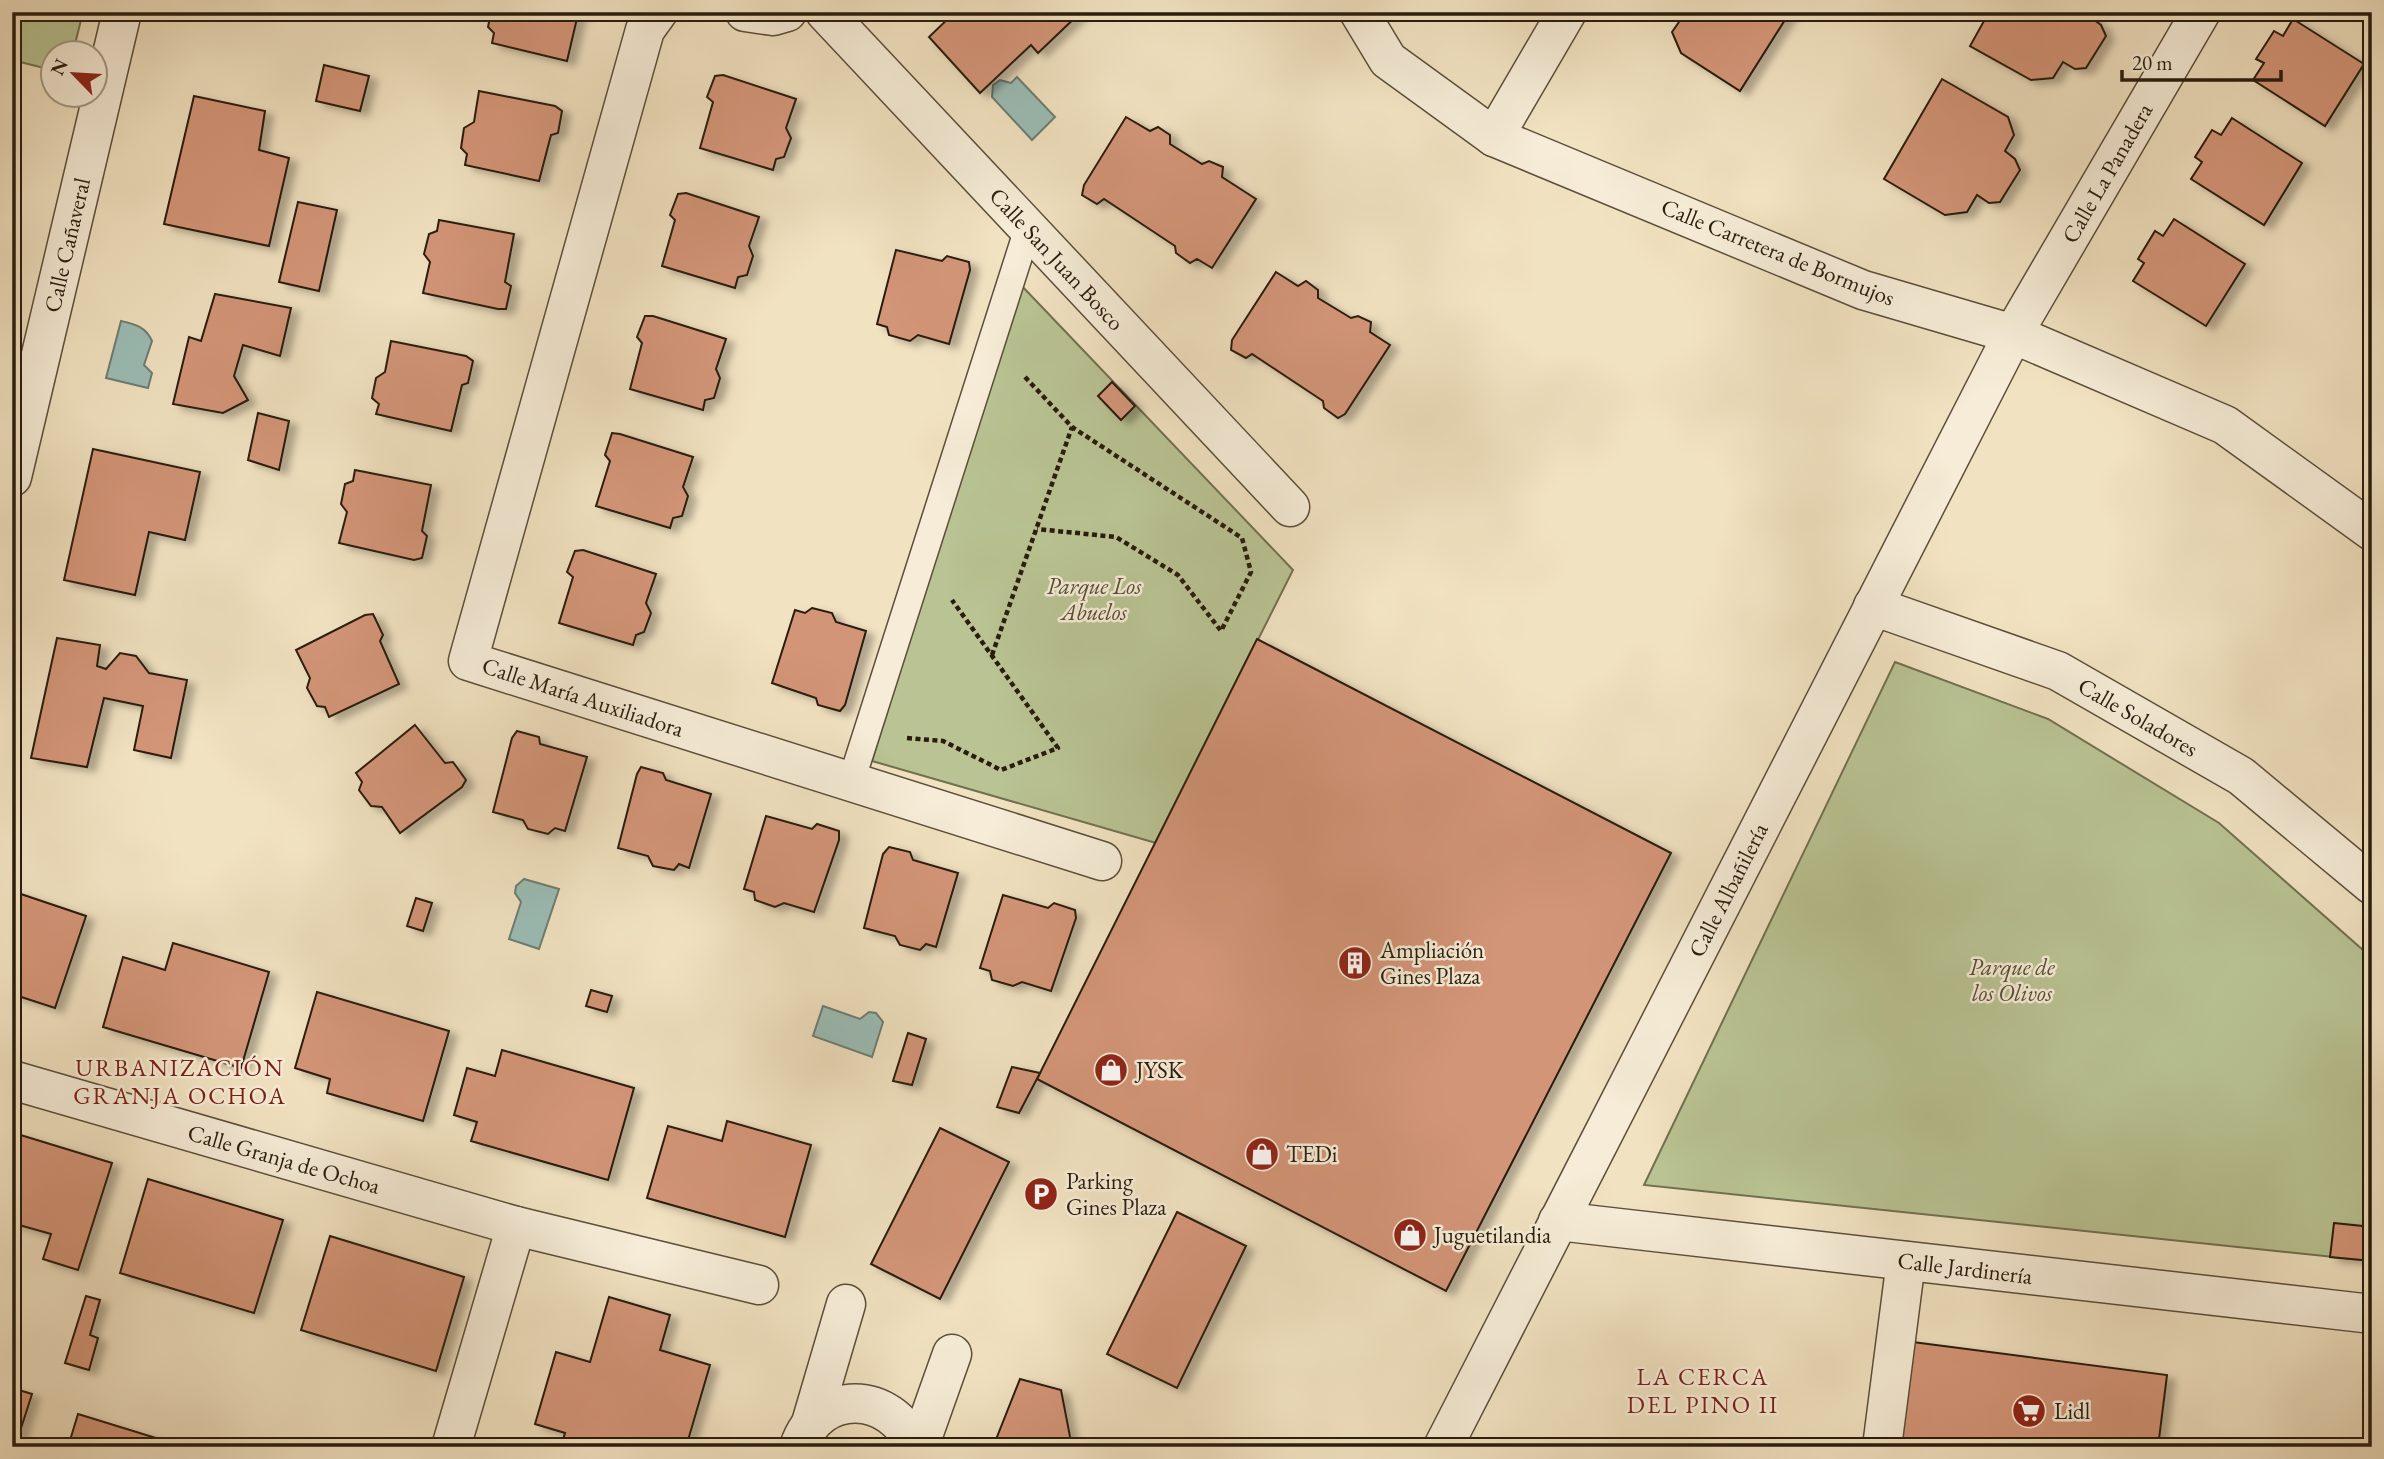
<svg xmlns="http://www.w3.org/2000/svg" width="2384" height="1459" viewBox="0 0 2384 1459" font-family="'EB Garamond',serif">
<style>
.green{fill:#b9c393;stroke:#717050;stroke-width:2}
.water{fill:#9bbdb6;stroke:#6d7d72;stroke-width:2}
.building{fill:#d39578;stroke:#291c0d;stroke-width:2;filter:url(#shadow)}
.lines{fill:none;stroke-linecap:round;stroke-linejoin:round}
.lane-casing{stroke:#5b4e3a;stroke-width:29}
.street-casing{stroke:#5b4e3a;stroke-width:41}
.path{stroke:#291c0d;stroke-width:4.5;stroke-dasharray:5 3.5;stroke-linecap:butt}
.lane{stroke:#f6ecd7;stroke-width:26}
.street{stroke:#f6ecd7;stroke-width:38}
.labels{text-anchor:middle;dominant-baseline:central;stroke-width:5;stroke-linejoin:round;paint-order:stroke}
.street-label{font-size:23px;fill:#291c0d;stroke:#f6ecd7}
.park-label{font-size:23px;font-style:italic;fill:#544e35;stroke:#f6ecd7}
.poi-label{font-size:23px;fill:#291c0d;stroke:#f6ecd7;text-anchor:start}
.neighbourhood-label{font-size:24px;letter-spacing:2px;fill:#7a1f14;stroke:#f6ecd7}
</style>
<defs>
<filter id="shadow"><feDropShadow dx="8" dy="4.5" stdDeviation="3.5" flood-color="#0004"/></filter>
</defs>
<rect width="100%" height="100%" fill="#f1e2c1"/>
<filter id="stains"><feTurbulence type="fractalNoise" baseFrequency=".00286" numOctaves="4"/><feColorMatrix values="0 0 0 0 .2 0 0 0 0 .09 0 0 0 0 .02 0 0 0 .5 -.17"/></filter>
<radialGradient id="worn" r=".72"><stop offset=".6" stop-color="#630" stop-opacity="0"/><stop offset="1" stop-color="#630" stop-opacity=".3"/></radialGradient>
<g class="green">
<path d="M 12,12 L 83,12 L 73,52 L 52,52 L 52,70 L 12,60 Z"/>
<path d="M 1020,284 L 1293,570 L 1156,843 L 872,761 Z"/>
<path d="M 1895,662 L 2048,719 L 2219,823 L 2372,958 L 2372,1261 L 1644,1185 Z"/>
</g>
<g class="water">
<path d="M 1017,77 L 1055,117 L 1032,140 L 992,97 L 993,85 L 1000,80 L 1011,83 Z"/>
<path d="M 121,321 C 135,324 146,327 152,341 L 144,365 L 152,373 L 148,388 L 106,378 Z"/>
<path d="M 524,879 L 559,889 L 539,949 L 509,939 L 521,902 L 515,893 L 516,886 Z"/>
<path d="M 823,1006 L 860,1019 L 869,1012 L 876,1013 L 883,1022 L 872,1057 L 813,1036 Z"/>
</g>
<g class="building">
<path d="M 491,12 L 584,12 L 578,14 L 567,61 L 492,43 L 494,33 L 488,27 Z"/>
<path d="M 955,12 L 1081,12 L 1038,53 L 1031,45 L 980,93 L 929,37 Z"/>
<path d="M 1676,12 L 1790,12 L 1740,91 L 1681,53 L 1672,32 L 1683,16 Z"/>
<path d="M 1989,12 L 2092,12 L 2090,17 L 2101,25 L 2106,36 L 2086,68 L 2075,69 L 2063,62 L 2053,78 L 2031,80 L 1970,46 Z"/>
<path d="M 2293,19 L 2364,64 L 2325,126 L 2253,80 L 2264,63 L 2256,59 L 2274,31 L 2283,36 Z"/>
<path d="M 324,65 L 369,76 L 360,111 L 316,101 Z"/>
<path d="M 723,75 L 796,99 L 786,128 L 791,138 L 784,157 L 776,159 L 773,170 L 700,148 L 713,102 L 707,97 L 715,76 Z"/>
<path d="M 1942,79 L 2008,117 L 2014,135 L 2005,151 L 2015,159 L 2020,170 L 2000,202 L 1989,203 L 1977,195 L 1967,212 L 1945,215 L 1884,179 Z"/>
<path d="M 479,91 L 555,106 L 562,111 L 558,133 L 551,135 L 539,181 L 465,165 L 467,154 L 461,148 L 464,128 L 474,122 Z"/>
<path d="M 194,96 L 265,111 L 259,150 L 289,158 L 269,246 L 164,224 Z"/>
<path d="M 1126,117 L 1150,131 L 1158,127 L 1170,135 L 1170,144 L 1202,164 L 1209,161 L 1223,167 L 1222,177 L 1256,199 L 1212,268 L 1197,259 L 1190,263 L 1176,253 L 1175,246 L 1104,199 L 1097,204 L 1082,195 L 1084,185 Z"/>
<path d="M 2232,118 L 2302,163 L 2264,225 L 2191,179 L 2202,162 L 2195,157 L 2212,130 L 2221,135 Z"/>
<path d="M 686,193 L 759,217 L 749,246 L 753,256 L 747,275 L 738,277 L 735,288 L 662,266 L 675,220 L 670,215 L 678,194 Z"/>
<path d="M 298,202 L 337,210 L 319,291 L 279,282 Z"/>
<path d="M 2174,219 L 2245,264 L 2206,326 L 2133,281 L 2144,263 L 2138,259 L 2155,231 L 2163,236 Z"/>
<path d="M 439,220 L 514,234 L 505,282 L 511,286 L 506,309 L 498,309 L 423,293 L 430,262 L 424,254 L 429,234 L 437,231 Z"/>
<path d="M 896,250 L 942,261 L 947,256 L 969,262 L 970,270 L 949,344 L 918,335 L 910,341 L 889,335 L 887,327 L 877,324 Z"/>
<path d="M 1276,272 L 1298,286 L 1306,281 L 1318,290 L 1318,298 L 1351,318 L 1358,316 L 1371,322 L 1370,332 L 1390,345 L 1345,414 L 1338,418 L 1324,408 L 1323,401 L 1252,354 L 1246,358 L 1231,350 L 1232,340 Z"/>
<path d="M 215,294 L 291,308 L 280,356 L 243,345 L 234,376 L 248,400 L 223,413 L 173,404 L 189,337 L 201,341 Z"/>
<path d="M 645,316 L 653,316 L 726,339 L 716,369 L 720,378 L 714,398 L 705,400 L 703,410 L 630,389 L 642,343 L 637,337 Z"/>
<path d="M 391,341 L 466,356 L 473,361 L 468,383 L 462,385 L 451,431 L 376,414 L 379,404 L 372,398 L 376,378 L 385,372 Z"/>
<path d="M 1112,382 L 1135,406 L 1121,420 L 1098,396 Z"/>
<path d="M 258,413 L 289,421 L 279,470 L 248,460 Z"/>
<path d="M 612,433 L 620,434 L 693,457 L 683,487 L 688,496 L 682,516 L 673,518 L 670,528 L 596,506 L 610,461 L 605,455 Z"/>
<path d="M 93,449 L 200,472 L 185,540 L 149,532 L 135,595 L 64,580 Z"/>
<path d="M 355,470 L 431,485 L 422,531 L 427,536 L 422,558 L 414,560 L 339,543 L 347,512 L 341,504 L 345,484 L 353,481 Z"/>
<path d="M 583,550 L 656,574 L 646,603 L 651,613 L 644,632 L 636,635 L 633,645 L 559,623 L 573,577 L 567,572 L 575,551 Z"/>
<path d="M 812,608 L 832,613 L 836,622 L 866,631 L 845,705 L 840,711 L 818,705 L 816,698 L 772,683 L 795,610 L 805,613 Z"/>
<path d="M 373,614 L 383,635 L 380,641 L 399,684 L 329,717 L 325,707 L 317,706 L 307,688 L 310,678 L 296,650 L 365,615 Z"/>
<path d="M 57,638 L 100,645 L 97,666 L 106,669 L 120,653 L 136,656 L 149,673 L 187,680 L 171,758 L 134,750 L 143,706 L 104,698 L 87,767 L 31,758 Z"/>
<path d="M 1257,639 L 1671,853 L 1446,1291 L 1037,1079 Z"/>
<path d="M 415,725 L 445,763 L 453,762 L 466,780 L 462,787 L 400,833 L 382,807 L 371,806 L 359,790 L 362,782 L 356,773 Z"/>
<path d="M 517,731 L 539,737 L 540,744 L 587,757 L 565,831 L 555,828 L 548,834 L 528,829 L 523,820 L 493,812 L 512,738 Z"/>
<path d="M 641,767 L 663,773 L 666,780 L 711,794 L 689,868 L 679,864 L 674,870 L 653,866 L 648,856 L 618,848 L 637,774 Z"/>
<path d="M 766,816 L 812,829 L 817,824 L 839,831 L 839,840 L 814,912 L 784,903 L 775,907 L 755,900 L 754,892 L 744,889 Z"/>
<path d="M 889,847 L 910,852 L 913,860 L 958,873 L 936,947 L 926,944 L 920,950 L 900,945 L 895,936 L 864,928 L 883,854 Z"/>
<path d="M 12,891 L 86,916 L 55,1008 L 12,994 Z"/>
<path d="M 1003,895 L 1048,908 L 1054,903 L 1075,910 L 1076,918 L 1051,991 L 1022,982 L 1013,986 L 992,980 L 990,971 L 980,968 Z"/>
<path d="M 416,898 L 432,903 L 423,931 L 407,926 Z"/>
<path d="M 173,943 L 269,972 L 241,1068 L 103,1027 L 123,957 L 165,970 Z"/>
<path d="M 591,990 L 612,996 L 607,1012 L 586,1006 Z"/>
<path d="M 317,992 L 449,1031 L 423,1121 L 327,1093 L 330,1079 L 295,1068 Z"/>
<path d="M 908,1033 L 926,1039 L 912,1085 L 893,1081 Z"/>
<path d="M 502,1050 L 634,1088 L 608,1180 L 471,1141 L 477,1122 L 454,1115 L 467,1068 L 495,1076 Z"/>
<path d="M 1012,1067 L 1040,1073 L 1019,1113 L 997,1107 Z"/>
<path d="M 727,1121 L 811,1145 L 785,1237 L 647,1198 L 668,1126 L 722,1141 Z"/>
<path d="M 940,1128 L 1009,1162 L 940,1299 L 871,1264 Z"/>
<path d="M 14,1133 L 112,1163 L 78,1270 L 43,1259 L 51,1234 L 12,1223 L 12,1140 Z"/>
<path d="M 148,1179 L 283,1220 L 254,1313 L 120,1273 Z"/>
<path d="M 1177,1212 L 1246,1246 L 1177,1388 L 1107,1354 Z"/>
<path d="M 2334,1223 L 2372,1227 L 2372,1261 L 2330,1257 Z"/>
<path d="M 330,1236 L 464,1277 L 436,1371 L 301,1330 Z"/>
<path d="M 86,1296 L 100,1300 L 90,1335 L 98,1338 L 89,1370 L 65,1363 Z"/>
<path d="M 609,1297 L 670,1315 L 660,1350 L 710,1365 L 686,1447 L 561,1447 L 565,1433 L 535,1424 L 556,1352 L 590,1362 Z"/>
<path d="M 1905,1341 L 2167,1375 L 2158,1447 L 1891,1447 Z"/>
<path d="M 1020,1379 L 1061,1390 L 1072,1447 L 993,1447 Z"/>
<path d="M 12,1388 L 32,1394 L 15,1447 L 12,1447 Z"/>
<path d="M 78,1414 L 185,1447 L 68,1447 Z"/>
</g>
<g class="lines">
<g class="lane-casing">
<path id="lane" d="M 851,782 L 1028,228"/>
</g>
<g class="street-casing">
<g id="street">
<path d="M 658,12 L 645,30 L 468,661 L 1102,861"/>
<path d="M 745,12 L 773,16 L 787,12"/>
<path d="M 825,12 L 1290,507"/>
<path d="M 1359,12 L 1388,60 L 1494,137 L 1863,290 L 2013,334 L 2225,425 L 2372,531"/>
<path d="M 1494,137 L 1567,12"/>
<path d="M 12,477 L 122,12"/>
<path d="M 1873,606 L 2058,671 L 2241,776 L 2372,885"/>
<path d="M 12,1080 L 516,1226 L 759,1285"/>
<path d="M 1558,1221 L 2372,1314"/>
<path d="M 811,1423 L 846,1304"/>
<path d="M 451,1447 L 516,1226"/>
<path d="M 799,1447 C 818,1388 892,1390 915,1447"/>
<path d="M 919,1447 L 952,1354"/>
<path d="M 1443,1447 L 2013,334 L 2201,12"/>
<path d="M 1882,1447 L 1906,1261"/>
</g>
</g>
<g class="path">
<path d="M 1025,377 L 1072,427 L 1242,538 L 1251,572 L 1221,631 L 1178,575 L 1116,537 L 1037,529"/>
<path d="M 992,655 L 1072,427"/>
<path d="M 907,738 L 943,741 L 1001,770 L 1058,748 L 952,600"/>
</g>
<use href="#lane" class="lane"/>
<use href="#street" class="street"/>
</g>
<defs>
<g id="building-disc" transform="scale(1.75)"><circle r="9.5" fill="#8f2418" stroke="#f6ecd7"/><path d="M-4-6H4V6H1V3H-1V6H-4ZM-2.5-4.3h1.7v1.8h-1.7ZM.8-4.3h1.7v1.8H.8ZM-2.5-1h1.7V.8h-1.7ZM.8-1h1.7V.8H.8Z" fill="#fff"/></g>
<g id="shop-disc" transform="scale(1.75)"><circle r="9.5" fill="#8f2418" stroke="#f6ecd7"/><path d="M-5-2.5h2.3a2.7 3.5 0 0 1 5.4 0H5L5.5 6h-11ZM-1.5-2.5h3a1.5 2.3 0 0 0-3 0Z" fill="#fff"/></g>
<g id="parking-disc" transform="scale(1.75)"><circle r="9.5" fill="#8f2418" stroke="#f6ecd7"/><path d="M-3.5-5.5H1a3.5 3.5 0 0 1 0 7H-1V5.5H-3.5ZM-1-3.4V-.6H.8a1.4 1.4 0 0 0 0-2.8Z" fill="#fff"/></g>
<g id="supermarket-disc" transform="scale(1.75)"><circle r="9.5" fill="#8f2418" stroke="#f6ecd7"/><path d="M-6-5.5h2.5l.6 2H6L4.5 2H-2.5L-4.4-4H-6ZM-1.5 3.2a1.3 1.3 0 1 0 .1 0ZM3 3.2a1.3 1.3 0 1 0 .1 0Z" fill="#fff"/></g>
</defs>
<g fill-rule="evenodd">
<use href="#building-disc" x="1355" y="963"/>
<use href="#shop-disc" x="1111" y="1070"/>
<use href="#shop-disc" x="1262" y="1154"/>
<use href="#parking-disc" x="1041" y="1194"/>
<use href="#shop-disc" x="1410" y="1235"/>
<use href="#supermarket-disc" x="2029" y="1411"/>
</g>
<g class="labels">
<g class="street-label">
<text transform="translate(2107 173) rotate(-60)">Calle La Panadera</text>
<text transform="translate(67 245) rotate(-77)">Calle Cañaveral</text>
<text transform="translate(1778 252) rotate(22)">Calle Carretera de Bormujos</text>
<text transform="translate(1057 259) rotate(47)">Calle San Juan Bosco</text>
<text transform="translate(583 697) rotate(18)">Calle María Auxiliadora</text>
<text transform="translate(2138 717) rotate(30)">Calle Soladores</text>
<text transform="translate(1728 890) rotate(-63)">Calle Albañilería</text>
<text transform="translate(284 1159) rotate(16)">Calle Granja de Ochoa</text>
<text transform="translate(1965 1268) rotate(7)">Calle Jardinería</text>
</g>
<g class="park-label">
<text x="1094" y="586">Parque Los<tspan x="1094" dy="26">Abuelos</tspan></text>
<text x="2012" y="967">Parque de<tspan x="2012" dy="26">los Olivos</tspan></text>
</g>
<g class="poi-label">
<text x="1380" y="950">Ampliación<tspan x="1380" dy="26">Gines Plaza</tspan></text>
<text x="1136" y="1070">JYSK</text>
<text x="1286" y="1154">TEDi</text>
<text x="1066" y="1181">Parking<tspan x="1066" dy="26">Gines Plaza</tspan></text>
<text x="1434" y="1235">Juguetilandia</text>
<text x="2054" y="1411">Lidl</text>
</g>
<g class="neighbourhood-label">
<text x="180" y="1067">URBANIZACIÓN<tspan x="180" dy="28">GRANJA OCHOA</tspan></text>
<text x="1703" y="1376">LA CERCA<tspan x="1703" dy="28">DEL PINO II</tspan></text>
</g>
</g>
<rect width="2384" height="1459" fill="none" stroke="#f1e2c1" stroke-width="42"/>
<rect x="14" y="14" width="2356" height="1431" fill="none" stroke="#291c0d" stroke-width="3.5"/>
<rect x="21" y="21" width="2342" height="1417" fill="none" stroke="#291c0d" stroke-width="2"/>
<g transform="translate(74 74) rotate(295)"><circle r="33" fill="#f6ecd7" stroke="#a49986" stroke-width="2"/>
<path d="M0-5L12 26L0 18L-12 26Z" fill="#8f2418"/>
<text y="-10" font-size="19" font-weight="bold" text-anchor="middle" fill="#291c0d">N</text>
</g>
<path d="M2122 70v10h159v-10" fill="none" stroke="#291c0d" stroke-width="3.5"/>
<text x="2132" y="70" font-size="21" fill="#291c0d" stroke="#f6ecd7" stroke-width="5" paint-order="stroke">20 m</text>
<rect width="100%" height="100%" filter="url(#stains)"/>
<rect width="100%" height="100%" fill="url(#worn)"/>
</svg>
